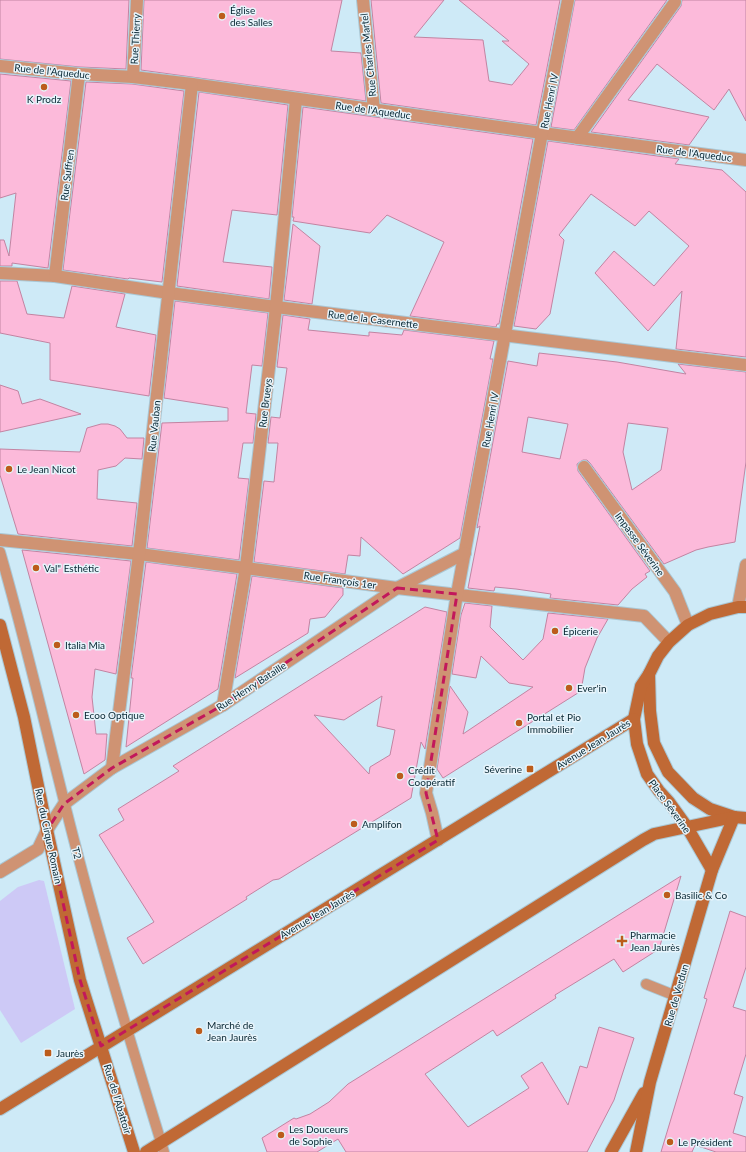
<svg xmlns="http://www.w3.org/2000/svg" width="746" height="1152" viewBox="0 0 746 1152" font-family="Lato,sans-serif">
<style>
.green{fill:#cdc9f6}
.building{fill:#fcbada;stroke:#c284a2;fill-rule:evenodd}
.lines{fill:none;stroke-linecap:round;stroke-linejoin:round}
.lane-casing{stroke:#aac7d4;stroke-width:12}
.street-casing{stroke:#aac7d4;stroke-width:14}
.secondary-casing{stroke:#aac7d4;stroke-width:14}
.lane{stroke:#cf9373;stroke-width:10}
.street{stroke:#cf9373;stroke-width:12}
.secondary{stroke:#c06935;stroke-width:12}
.marked{fill:none;stroke:#c2185b;stroke-width:3;stroke-dasharray:8 5;stroke-linejoin:round}
.poi-dot{fill:#bc5c1b;stroke:#e7f4fb;stroke-width:1.5}
.labels{text-anchor:middle;dominant-baseline:central;stroke-width:3;stroke-linejoin:round;paint-order:stroke}
.poi-label{font-size:10px;fill:#082733;stroke:#e7f4fb;text-anchor:start}
.street-label{font-size:10px;fill:#082733;stroke:#e7f4fb}
</style>
<rect width="100%" height="100%" fill="#ceeaf7"/>
<path class="green" d="M 39,880 L 44,881 L 75,1009 L 21,1043 L 0,1010 L 0,901 L 18,887 Z"/>
<g class="building">
<path d="M 0,0 L 129,0 L 126,69 L 80,67 L 0,59 Z"/>
<path d="M 144,0 L 342,0 L 331,51 L 361,53 L 366,101 L 141,70 Z"/>
<path d="M 371,0 L 444,0 L 414,37 L 483,40 L 489,81 L 512,85 L 529,64 L 502,41 L 509,41 L 459,0 L 560,0 L 536,125 L 381,103 Z"/>
<path d="M 575,0 L 667,0 L 574,130 L 551,127 Z"/>
<path d="M 682,0 L 746,0 L 746,121 L 729,89 L 714,110 L 657,64 L 628,100 L 709,117 L 689,145 L 591,132 L 681,6 Z"/>
<path d="M 0,74 L 71,81 L 48,268 L 12,263 L 12,266 L 0,266 L 0,240 L 4,240 L 9,256 L 16,193 L 0,198 Z"/>
<path d="M 86,82 L 132,84 L 184,91 L 162,282 L 129,278 L 128,279 L 63,270 Z"/>
<path d="M 199,92 L 288,105 L 277,215 L 232,210 L 223,262 L 272,267 L 269,299 L 177,286 Z"/>
<path d="M 303,107 L 533,139 L 499,324 L 497,324 L 496,327 L 410,316 L 444,242 L 387,215 L 370,233 L 293,221 L 294,217 L 292,217 Z"/>
<path d="M 548,141 L 679,159 L 675,164 L 722,170 L 746,192 L 746,357 L 676,349 L 682,291 L 648,331 L 595,273 L 614,251 L 654,286 L 689,246 L 649,211 L 635,226 L 591,194 L 559,235 L 564,240 L 550,314 L 536,329 L 514,326 Z"/>
<path d="M 293,224 L 320,246 L 312,304 L 284,300 Z"/>
<path d="M 0,281 L 17,281 L 27,314 L 64,318 L 72,286 L 125,294 L 116,327 L 156,335 L 149,396 L 50,380 L 50,343 L 0,333 Z"/>
<path d="M 175,301 L 268,313 L 262,366 L 252,365 L 246,413 L 256,414 L 253,443 L 243,443 L 238,478 L 249,479 L 239,560 L 147,548 L 162,423 L 228,421 L 228,408 L 164,398 Z"/>
<path d="M 283,315 L 310,319 L 308,330 L 369,336 L 369,332 L 402,335 L 404,330 L 494,341 L 490,359 L 493,359 L 460,538 L 403,574 L 361,537 L 360,556 L 348,555 L 345,574 L 254,562 L 264,481 L 274,482 L 278,443 L 268,443 L 271,417 L 280,418 L 287,368 L 277,367 Z"/>
<path d="M 539,353 L 617,362 L 686,374 L 678,364 L 746,372 L 746,462 L 735,542 L 708,547 L 696,550 L 664,564 L 590,463 L 587,460 L 583,460 L 577,464 L 578,471 L 650,571 L 645,574 L 647,577 L 632,589 L 618,605 L 550,598 L 551,594 L 516,589 L 495,587 L 494,591 L 468,588 L 480,526 L 477,528 L 508,361 L 537,366 ZM 528,417 L 568,424 L 560,459 L 522,452 ZM 628,423 L 668,428 L 661,470 L 632,490 L 623,452 Z"/>
<path d="M 0,385 L 18,391 L 22,404 L 40,399 L 81,414 L 0,432 Z"/>
<path d="M 101,424 L 108,424 L 115,426 L 120,429 L 127,438 L 144,438 L 142,459 L 125,458 L 116,466 L 98,470 L 97,499 L 137,503 L 132,546 L 18,534 L 0,475 L 0,449 L 80,452 L 87,428 Z"/>
<path d="M 22,550 L 131,561 L 116,674 L 95,669 L 92,697 L 96,734 L 107,734 L 105,760 L 84,774 Z"/>
<path d="M 146,562 L 237,574 L 218,689 L 126,747 L 133,678 L 131,678 Z"/>
<path d="M 252,576 L 343,588 L 343,595 L 325,617 L 310,619 L 308,633 L 235,678 Z"/>
<path d="M 465,603 L 492,606 L 490,627 L 523,660 L 543,639 L 548,613 L 608,619 L 597,638 L 585,668 L 581,691 L 443,778 L 437,769 L 450,686 L 468,712 L 463,734 L 533,687 L 509,683 L 481,656 L 476,678 L 452,674 L 461,615 Z"/>
<path d="M 425,607 L 447,612 L 425,749 L 421,742 L 411,798 L 279,879 L 273,880 L 246,897 L 247,899 L 143,964 L 127,938 L 154,922 L 99,835 L 124,820 L 118,809 L 179,771 L 173,766 ZM 382,696 L 377,726 L 395,730 L 390,755 L 370,767 L 369,774 L 314,715 L 344,720 Z"/>
<path d="M 681,876 L 659,949 L 623,972 L 614,959 L 555,995 L 556,998 L 497,1036 L 493,1030 L 425,1074 L 468,1127 L 529,1088 L 521,1076 L 542,1062 L 568,1105 L 580,1066 L 587,1068 L 599,1027 L 634,1038 L 614,1100 L 587,1152 L 346,1152 L 338,1139 L 317,1152 L 267,1152 L 262,1138 L 294,1118 L 296,1119 L 310,1114 L 329,1102 L 348,1084 Z"/>
<path d="M 730,911 L 746,917 L 746,967 L 733,1007 L 746,1011 L 746,1054 L 734,1094 L 743,1097 L 733,1133 L 746,1137 L 746,1152 L 716,1152 L 695,1145 L 692,1152 L 661,1152 L 707,999 L 704,998 Z"/>
</g>
<g class="lines">
<g class="lane-casing">
<g id="lane">
<path d="M 0,552 C 30,656 53,762 81,867 C 106,963 135,1057 164,1152"/>
<path d="M 646,984 L 676,996"/>
</g>
</g>
<g class="street-casing">
<g id="street">
<path d="M 363,0 L 374,110"/>
<path d="M 0,66 L 79,74 L 133,77 L 192,84 L 542,133 L 746,160"/>
<path d="M 133,77 L 137,0"/>
<path d="M 577,138 L 675,2"/>
<path d="M 0,273 L 55,276 L 169,293 L 276,307 L 746,365"/>
<path d="M 55,276 L 79,74"/>
<path d="M 584,467 L 675,592 L 688,625"/>
<path d="M 0,540 L 139,554 L 397,588 L 644,616 L 669,642"/>
<path d="M 738,607 L 746,565"/>
<path d="M 223,705 L 246,567 L 276,307 L 296,99"/>
<path d="M 112,768 L 139,554 L 192,84"/>
<path d="M 438,840 L 432,813 L 426,793 L 457,594 L 542,133 L 568,0"/>
<path d="M 0,872 L 38,849 L 47,830 L 64,804 L 112,768 L 223,705 L 397,588 L 465,553"/>
</g>
</g>
<g class="secondary-casing">
<g id="secondary">
<path d="M 0,625 L 24,717 L 47,830 L 80,980 L 134,1152"/>
<path d="M 649,674 L 650,711 L 654,743 L 668,772 L 693,798 L 710,809 L 734,817"/>
<path d="M 712,870 L 687,827 L 669,802 L 659,791 L 647,774 L 637,744 L 634,719 L 641,686 L 649,674 L 658,656 L 669,642 L 688,625 L 710,614 L 738,607 L 746,607"/>
<path d="M 0,1109 L 634,719"/>
<path d="M 146,1152 L 643,840 L 654,834 L 734,817 L 746,818"/>
<path d="M 611,1152 L 644,1093"/>
<path d="M 636,1152 L 650,1082 L 712,870 L 734,817"/>
</g>
</g>
<use href="#lane" class="lane"/>
<use href="#street" class="street"/>
<use href="#secondary" class="secondary"/>
</g>
<path class="marked" d="M 397,588 L 457,594 L 426,793 L 438,840 L 101,1046 L 80,980 L 47,830 L 64,804 L 112,768 L 223,705 Z"/>
<g class="poi-dot">
<circle cx="222" cy="16" r="4"/>
<circle cx="44" cy="87" r="4"/>
<circle cx="9" cy="469" r="4"/>
<circle cx="36" cy="568" r="4"/>
<circle cx="555" cy="631" r="4"/>
<circle cx="57" cy="645" r="4"/>
<circle cx="569" cy="688" r="4"/>
<circle cx="76" cy="715" r="4"/>
<circle cx="519" cy="723" r="4"/>
<rect x="526" y="765" width="8" height="8" rx="2"/>
<circle cx="400" cy="776" r="4"/>
<circle cx="354" cy="824" r="4"/>
<circle cx="667" cy="895" r="4"/>
<path d="M620 935h4v4h4v4h-4v4h-4v-4h-4v-4h4z"/>
<circle cx="199" cy="1031" r="4"/>
<rect x="44" y="1049" width="8" height="8" rx="2"/>
<circle cx="281" cy="1135" r="4"/>
<circle cx="670" cy="1142" r="4"/>
</g>
<g class="labels">
<g class="poi-label">
<text x="230" y="10">Église<tspan x="230" dy="12">des Salles</tspan></text>
<text x="44" y="99" text-anchor="middle">K Prodz</text>
<text x="17" y="469">Le Jean Nicot</text>
<text x="44" y="568">Val" Esthétic</text>
<text x="563" y="631">Épicerie</text>
<text x="65" y="645">Italia Mia</text>
<text x="577" y="688">Ever'in</text>
<text x="84" y="715">Ecoo Optique</text>
<text x="527" y="717">Portal et Pio<tspan x="527" dy="12">Immobilier</tspan></text>
<text x="522" y="769" text-anchor="end">Séverine</text>
<text x="408" y="770">Crédit<tspan x="408" dy="12">Coopératif</tspan></text>
<text x="362" y="824">Amplifon</text>
<text x="675" y="895">Basilic &amp; Co</text>
<text x="630" y="935">Pharmacie<tspan x="630" dy="12">Jean Jaurès</tspan></text>
<text x="207" y="1025">Marché de<tspan x="207" dy="12">Jean Jaurès</tspan></text>
<text x="56" y="1053">Jaurès</text>
<text x="289" y="1129">Les Douceurs<tspan x="289" dy="12">de Sophie</tspan></text>
<text x="678" y="1142">Le Président</text>
</g>
<g class="street-label">
<text transform="translate(135 39) rotate(-87)">Rue Thierry</text>
<text transform="translate(368 55) rotate(-96)">Rue Charles Martel</text>
<text transform="translate(52 71) rotate(6)">Rue de l'Aqueduc</text>
<text transform="translate(549 101) rotate(-79)">Rue Henri IV</text>
<text transform="translate(373 110) rotate(8)">Rue de l'Aqueduc</text>
<text transform="translate(694 153) rotate(7)">Rue de l'Aqueduc</text>
<text transform="translate(67 175) rotate(-83)">Rue Suffren</text>
<text transform="translate(373 319) rotate(7)">Rue de la Casernette</text>
<text transform="translate(265 403) rotate(-83)">Rue Brueys</text>
<text transform="translate(490 420) rotate(-80)">Rue Henri IV</text>
<text transform="translate(154 426) rotate(-84)">Rue Vauban</text>
<text transform="translate(640 544) rotate(54)">Impasse Séverine</text>
<text transform="translate(340 580) rotate(8)">Rue François 1er</text>
<text transform="translate(251 686) rotate(-33)">Rue Henry Bataille</text>
<text transform="translate(593 744) rotate(-32)">Avenue Jean Jaurès</text>
<text transform="translate(670 806) rotate(54)">Place Séverine</text>
<text transform="translate(49 836) rotate(78)">Rue du Cirque Romain</text>
<text transform="translate(77 853) rotate(76)">T2</text>
<text transform="translate(317 914) rotate(-31)">Avenue Jean Jaurès</text>
<text transform="translate(676 995) rotate(-74)">Rue de Verdun</text>
<text transform="translate(118 1099) rotate(73)">Rue de l'Abattoir</text>
</g>
</g>
</svg>
